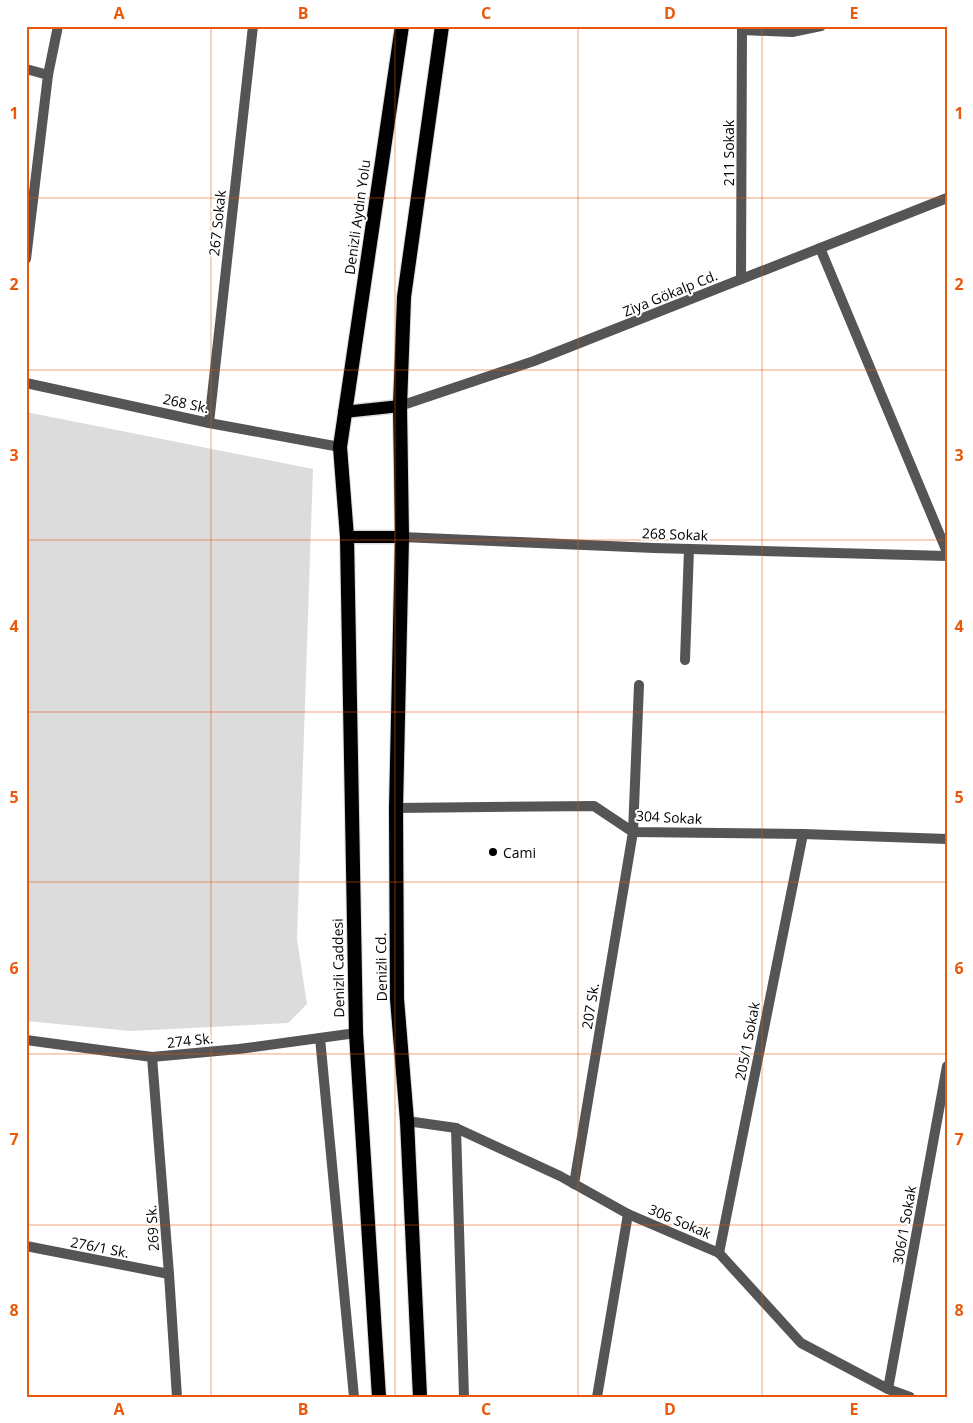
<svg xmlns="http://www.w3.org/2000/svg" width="973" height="1423" viewBox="0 0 973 1423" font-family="'Open Sans',sans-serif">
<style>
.green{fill:#dcdcdc}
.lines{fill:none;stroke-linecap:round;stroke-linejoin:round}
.primary-casing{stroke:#dbdbdb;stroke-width:15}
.trunk-casing{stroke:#dbdbdb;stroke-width:16}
.minor{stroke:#555;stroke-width:10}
.primary{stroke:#000;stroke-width:12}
.trunk{stroke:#000;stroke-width:14}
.grid{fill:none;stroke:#e8590c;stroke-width:1;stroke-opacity:0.55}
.poi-dot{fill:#000;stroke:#fff;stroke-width:2}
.labels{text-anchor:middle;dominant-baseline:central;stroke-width:4;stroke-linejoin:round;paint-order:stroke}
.street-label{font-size:14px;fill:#000;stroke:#fff}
.poi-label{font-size:14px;fill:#000;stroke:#fff;text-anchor:start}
.neatline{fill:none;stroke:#e8590c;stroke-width:2}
.grid-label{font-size:16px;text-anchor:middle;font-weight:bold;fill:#e8590c}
</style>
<rect width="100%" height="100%" fill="#fff"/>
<path class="green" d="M 26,412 L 313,469 L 297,939 L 307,1004 L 288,1023 L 131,1031 L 26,1021 Z"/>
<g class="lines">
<g class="primary-casing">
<g id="primary">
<path d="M 344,412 L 400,406"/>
<path d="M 347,537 L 402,537"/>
</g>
</g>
<g class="trunk-casing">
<g id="trunk">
<path d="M 379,1397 L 356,1033 L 347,537 L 340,447 L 402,26"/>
<path d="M 420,1397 L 407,1121 L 397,999 L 396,808 L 402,537 L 400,406 L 404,297 L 442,26"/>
</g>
</g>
<g class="minor">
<path d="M 742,30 L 792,32 L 821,26"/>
<path d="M 26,69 L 48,75"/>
<path d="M 820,248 L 947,552"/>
<path d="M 26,259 L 48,75 L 58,26"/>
<path d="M 741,279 L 742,26"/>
<path d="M 26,383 L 209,423 L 340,447"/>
<path d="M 400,406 L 534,361 L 947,198"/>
<path d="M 209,423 L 253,26"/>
<path d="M 402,537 L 654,548 L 947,556"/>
<path d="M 685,660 L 689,549"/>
<path d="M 396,808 L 594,806 L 633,832 L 803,834 L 947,839"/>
<path d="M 320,1038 L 354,1397"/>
<path d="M 26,1040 L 152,1057 L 239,1049 L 356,1033"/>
<path d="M 152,1057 L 169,1274 L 177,1397"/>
<path d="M 407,1121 L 456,1128 L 560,1176 L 628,1214 L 719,1253 L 801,1343 L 888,1389 L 910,1397"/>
<path d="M 456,1128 L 464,1397"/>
<path d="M 574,1184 L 633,832 L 639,685"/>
<path d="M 26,1246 L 169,1274"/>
<path d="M 719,1253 L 803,834"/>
<path d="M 888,1389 L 947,1066"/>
<path d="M 597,1397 L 628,1214"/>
</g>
<use href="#primary" class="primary"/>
<use href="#trunk" class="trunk"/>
</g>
<path class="grid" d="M 211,26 L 211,1397M 395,26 L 395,1397M 578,26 L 578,1397M 762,26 L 762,1397M 26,198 L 947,198M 26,370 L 947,370M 26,540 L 947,540M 26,712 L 947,712M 26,882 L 947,882M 26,1054 L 947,1054M 26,1225 L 947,1225"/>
<circle class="poi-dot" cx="493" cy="852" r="5"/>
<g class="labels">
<g class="street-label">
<text transform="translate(728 153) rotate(-90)">211 Sokak</text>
<text transform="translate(357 217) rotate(-82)">Denizli Aydın Yolu</text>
<text transform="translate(217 223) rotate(-84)">267 Sokak</text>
<text transform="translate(670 293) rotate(-22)">Ziya Gökalp Cd.</text>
<text transform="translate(186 403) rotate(12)">268 Sk.</text>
<text transform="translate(675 534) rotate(2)">268 Sokak</text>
<text transform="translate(669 817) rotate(3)">304 Sokak</text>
<text transform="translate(381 967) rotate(-91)">Denizli Cd.</text>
<text transform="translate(338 968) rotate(-91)">Denizli Caddesi</text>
<text transform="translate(590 1006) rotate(-81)">207 Sk.</text>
<text transform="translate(190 1040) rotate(-6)">274 Sk.</text>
<text transform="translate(747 1041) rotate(-79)">205/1 Sokak</text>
<text transform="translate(680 1221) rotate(23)">306 Sokak</text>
<text transform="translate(904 1225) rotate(-80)">306/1 Sokak</text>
<text transform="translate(152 1228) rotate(-94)">269 Sk.</text>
<text transform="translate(100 1247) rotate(11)">276/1 Sk.</text>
</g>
<g class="poi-label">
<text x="503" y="852">Cami</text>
</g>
</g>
<rect width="973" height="1423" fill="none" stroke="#ffffff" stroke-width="55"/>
<rect x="28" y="28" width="918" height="1368" class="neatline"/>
<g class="grid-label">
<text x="119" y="19">A</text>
<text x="303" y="19">B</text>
<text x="486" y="19">C</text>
<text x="670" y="19">D</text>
<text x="854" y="19">E</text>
<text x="14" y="119">1</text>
<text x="959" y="119">1</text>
<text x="14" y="290">2</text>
<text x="959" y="290">2</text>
<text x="14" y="461">3</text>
<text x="959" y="461">3</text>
<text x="14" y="632">4</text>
<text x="959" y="632">4</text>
<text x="14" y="803">5</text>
<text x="959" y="803">5</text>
<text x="14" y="974">6</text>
<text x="959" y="974">6</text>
<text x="14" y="1145">7</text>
<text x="959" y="1145">7</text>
<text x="14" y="1316">8</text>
<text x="959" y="1316">8</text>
<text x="119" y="1415">A</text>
<text x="303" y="1415">B</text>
<text x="486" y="1415">C</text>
<text x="670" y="1415">D</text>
<text x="854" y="1415">E</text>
</g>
</svg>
